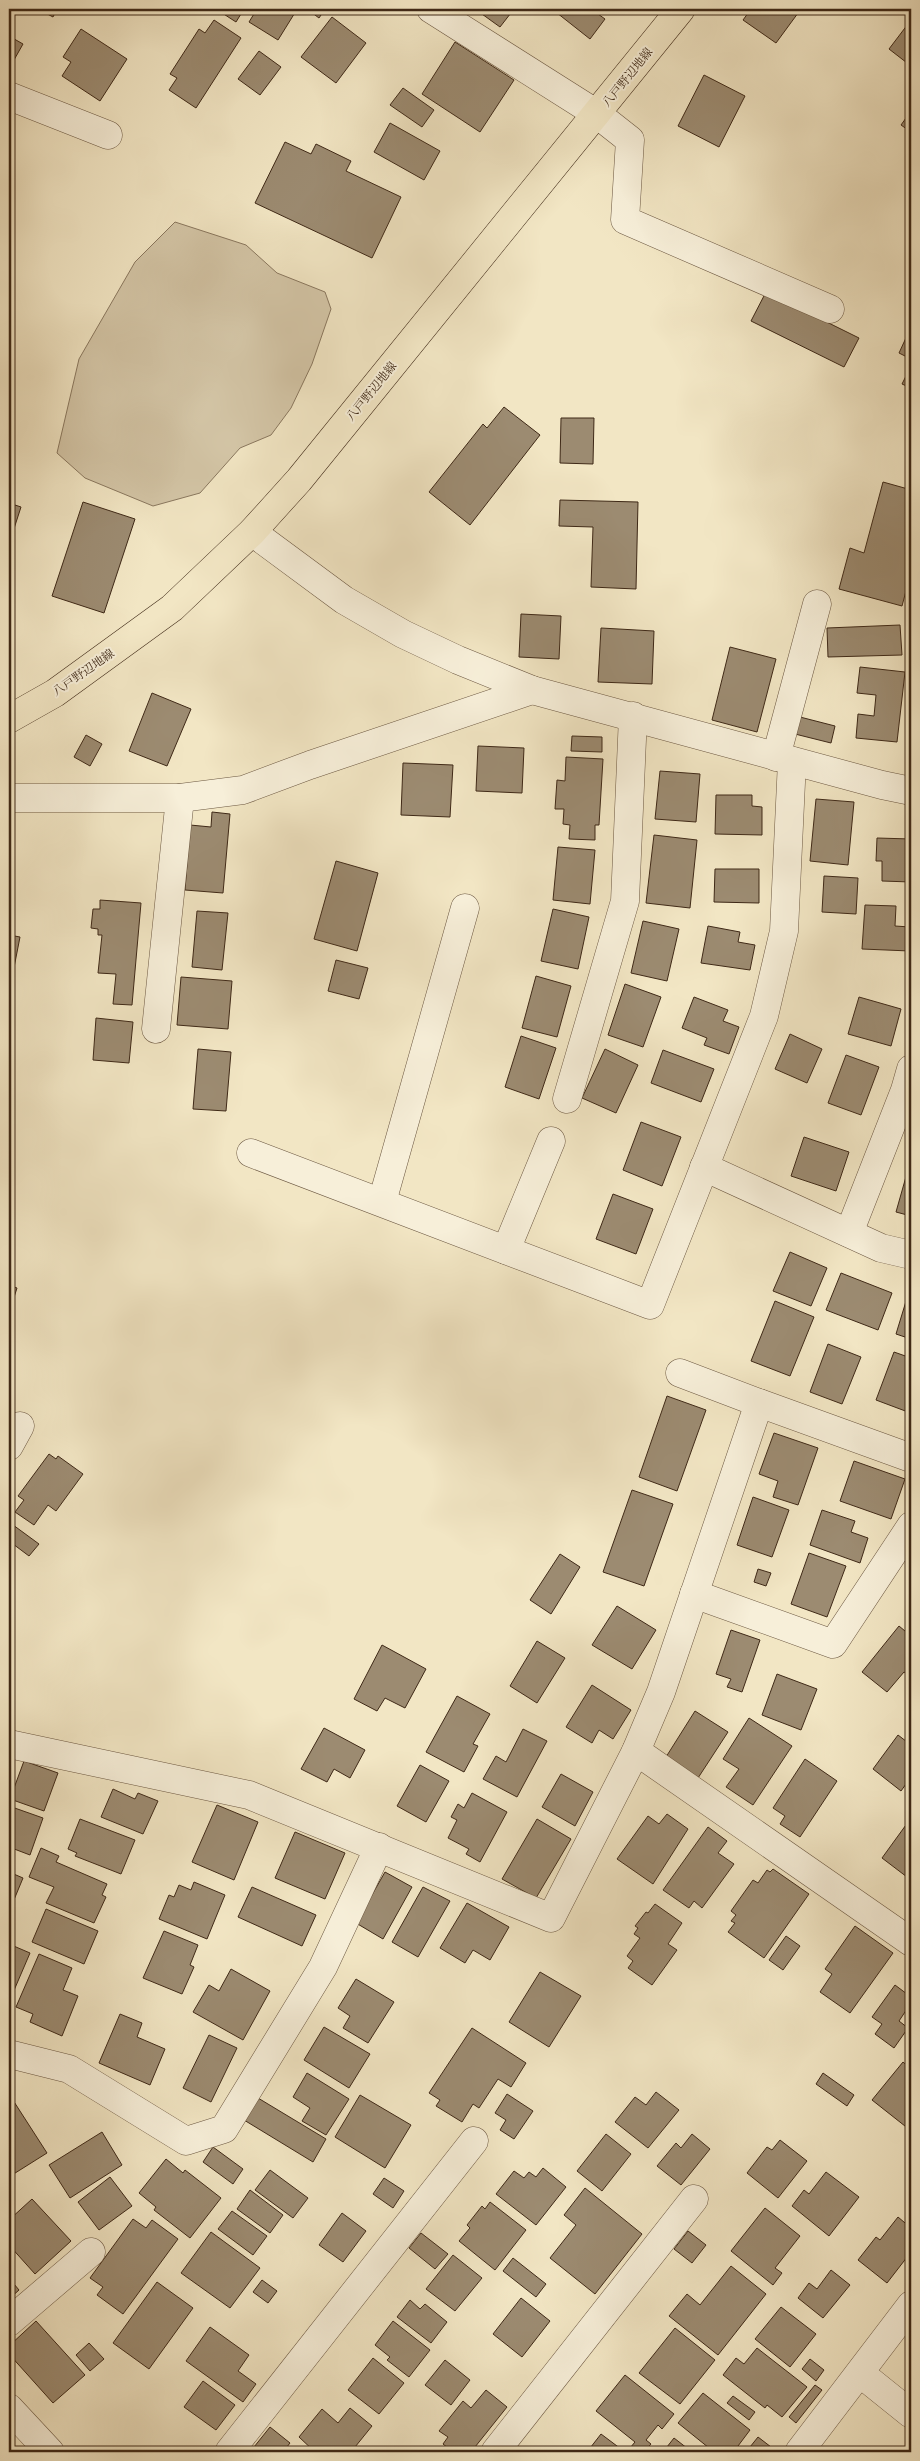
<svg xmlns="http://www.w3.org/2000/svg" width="920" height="2461" viewBox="0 0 920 2461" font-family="'Libre Caslon Text','Noto Serif JP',serif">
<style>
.green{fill:#d4c6a7;stroke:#8a785f}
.building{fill:#9c8b71;stroke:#3f2917}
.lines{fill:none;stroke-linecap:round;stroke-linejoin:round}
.minor-casing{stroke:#6c5842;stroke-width:29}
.tertiary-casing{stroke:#6c5842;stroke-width:29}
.primary-casing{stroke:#3f2917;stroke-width:29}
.minor{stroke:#f7efd9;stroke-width:28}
.tertiary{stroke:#f7efd9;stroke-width:28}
.primary{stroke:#f2e6c4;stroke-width:28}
.labels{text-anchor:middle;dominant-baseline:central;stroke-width:4;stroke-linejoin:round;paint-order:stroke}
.street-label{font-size:12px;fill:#3f2917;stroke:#f7efd9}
</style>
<rect width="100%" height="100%" fill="#f2e6c4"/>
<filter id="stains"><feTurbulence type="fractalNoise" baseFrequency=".004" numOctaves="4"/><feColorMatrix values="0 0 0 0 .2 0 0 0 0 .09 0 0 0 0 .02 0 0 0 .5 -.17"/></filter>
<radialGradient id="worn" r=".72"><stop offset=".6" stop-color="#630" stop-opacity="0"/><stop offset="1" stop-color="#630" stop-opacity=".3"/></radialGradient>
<path class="green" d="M 175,222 L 246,245 L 277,273 L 325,292 L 331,309 L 312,364 L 291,408 L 271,435 L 240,448 L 200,493 L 153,506 L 85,478 L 57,453 L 79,359 L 135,262 Z"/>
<g class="building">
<path d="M 38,9 L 57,9 L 53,17 Z"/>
<path d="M 216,9 L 244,9 L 236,22 Z"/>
<path d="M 257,9 L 291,9 L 296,11 L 278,40 L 249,22 Z"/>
<path d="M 307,9 L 325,9 L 319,18 Z"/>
<path d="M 475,9 L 514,9 L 500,27 Z"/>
<path d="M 552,9 L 591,9 L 605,19 L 590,39 Z"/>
<path d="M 751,9 L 801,9 L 776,43 L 743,20 Z"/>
<path d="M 332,17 L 366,43 L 336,83 L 301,57 Z"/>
<path d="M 214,20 L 241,38 L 196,108 L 169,90 L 177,78 L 170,74 L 199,29 L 205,33 Z"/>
<path d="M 911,20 L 911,66 L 889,49 Z"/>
<path d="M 81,29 L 127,59 L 100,101 L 62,76 L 71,62 L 63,57 Z"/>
<path d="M 9,36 L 23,44 L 10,67 L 9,67 Z"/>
<path d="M 455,42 L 514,80 L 480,132 L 422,94 Z"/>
<path d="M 259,51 L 281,67 L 260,95 L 238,79 Z"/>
<path d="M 704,75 L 745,96 L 719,147 L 678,126 Z"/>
<path d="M 403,88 L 434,110 L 422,127 L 390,105 Z"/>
<path d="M 911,111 L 911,132 L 901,125 Z"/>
<path d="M 390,123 L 440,151 L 424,180 L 374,152 Z"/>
<path d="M 285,142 L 311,154 L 316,144 L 351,161 L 346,171 L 401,197 L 372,258 L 255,203 Z"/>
<path d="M 766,292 L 859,338 L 844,367 L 751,321 Z"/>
<path d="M 911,327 L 911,359 L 899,353 Z"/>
<path d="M 908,372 L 911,374 L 911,388 L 902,384 Z"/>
<path d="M 504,407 L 540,435 L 470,525 L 429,492 L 483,424 L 487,428 Z"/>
<path d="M 561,418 L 594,418 L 593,464 L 560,463 Z"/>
<path d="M 883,482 L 908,489 L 906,496 L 911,497 L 911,572 L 902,606 L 839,589 L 850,548 L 864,553 Z"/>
<path d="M 560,500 L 638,502 L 636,589 L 591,587 L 593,527 L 559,526 Z"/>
<path d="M 83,502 L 135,519 L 104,613 L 52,596 Z"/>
<path d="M 9,503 L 21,507 L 9,544 Z"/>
<path d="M 521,614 L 561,616 L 559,659 L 519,657 Z"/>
<path d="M 900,625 L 902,655 L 828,657 L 827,628 Z"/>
<path d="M 601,628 L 654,631 L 652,684 L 598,682 Z"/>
<path d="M 730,647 L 776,659 L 757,732 L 712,720 Z"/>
<path d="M 860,667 L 905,672 L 897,742 L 856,738 L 858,714 L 874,716 L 876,695 L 857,693 Z"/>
<path d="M 152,693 L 191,709 L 167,766 L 129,751 Z"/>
<path d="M 800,717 L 835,726 L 831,743 L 795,734 Z"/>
<path d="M 86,735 L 102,744 L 90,766 L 74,757 Z"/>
<path d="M 572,736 L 602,737 L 602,752 L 571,751 Z"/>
<path d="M 478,746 L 524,748 L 522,793 L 476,791 Z"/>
<path d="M 566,757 L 603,759 L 599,825 L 595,825 L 595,840 L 569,839 L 570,825 L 563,824 L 564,809 L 555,809 L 557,780 L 565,781 Z"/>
<path d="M 403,763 L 453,765 L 450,817 L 401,815 Z"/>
<path d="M 660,771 L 700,774 L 696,822 L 655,819 Z"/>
<path d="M 716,795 L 752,795 L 752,806 L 762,807 L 762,835 L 715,834 Z"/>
<path d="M 816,799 L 854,802 L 848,865 L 810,861 Z"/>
<path d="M 212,812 L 230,814 L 223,893 L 185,890 L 190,825 L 211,827 Z"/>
<path d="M 654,835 L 697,840 L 690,908 L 646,903 Z"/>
<path d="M 877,838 L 911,839 L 911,882 L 882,881 L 882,861 L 876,861 Z"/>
<path d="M 558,847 L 595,850 L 590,904 L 553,900 Z"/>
<path d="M 336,861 L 378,873 L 357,951 L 314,939 Z"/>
<path d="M 715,869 L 759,869 L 759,903 L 714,902 Z"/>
<path d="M 824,876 L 858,878 L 856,914 L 822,912 Z"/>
<path d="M 100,900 L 141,903 L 132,1005 L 113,1004 L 116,974 L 98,973 L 102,935 L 98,935 L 98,929 L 91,928 L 93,909 L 100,909 Z"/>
<path d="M 865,905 L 896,906 L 895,926 L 910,927 L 910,951 L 862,949 Z"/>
<path d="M 553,909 L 589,917 L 578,969 L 541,961 Z"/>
<path d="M 197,911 L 228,913 L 222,970 L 192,967 Z"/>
<path d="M 643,921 L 679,929 L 667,981 L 631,973 Z"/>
<path d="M 708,926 L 740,932 L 738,942 L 755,945 L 750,970 L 701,963 Z"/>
<path d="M 9,935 L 20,937 L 9,993 Z"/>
<path d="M 336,960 L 368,968 L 359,999 L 328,991 Z"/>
<path d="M 536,976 L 571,986 L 557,1037 L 522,1028 Z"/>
<path d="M 181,977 L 232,981 L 228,1029 L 177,1025 Z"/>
<path d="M 625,984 L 661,997 L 643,1047 L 608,1035 Z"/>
<path d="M 694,997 L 728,1010 L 723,1021 L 739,1027 L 729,1054 L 704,1045 L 707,1038 L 682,1028 Z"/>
<path d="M 859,997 L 901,1009 L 891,1046 L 848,1034 Z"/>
<path d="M 96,1018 L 133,1022 L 129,1063 L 93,1060 Z"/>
<path d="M 790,1034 L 822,1049 L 807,1083 L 775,1069 Z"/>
<path d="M 521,1036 L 556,1048 L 539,1099 L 505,1087 Z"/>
<path d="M 198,1049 L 231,1052 L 226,1111 L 193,1109 Z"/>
<path d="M 605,1049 L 638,1065 L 616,1113 L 582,1098 Z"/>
<path d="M 663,1050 L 714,1069 L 701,1102 L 651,1083 Z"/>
<path d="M 846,1055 L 879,1067 L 861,1115 L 828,1103 Z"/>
<path d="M 641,1122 L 681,1137 L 662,1186 L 623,1170 Z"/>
<path d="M 804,1137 L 849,1152 L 836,1191 L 791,1176 Z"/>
<path d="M 909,1166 L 911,1167 L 911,1216 L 896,1212 Z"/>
<path d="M 613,1194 L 653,1209 L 636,1254 L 596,1239 Z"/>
<path d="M 790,1252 L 827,1268 L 811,1306 L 773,1291 Z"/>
<path d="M 841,1273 L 892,1293 L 878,1330 L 826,1310 Z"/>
<path d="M 9,1285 L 17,1288 L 9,1313 Z"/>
<path d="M 907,1298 L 911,1299 L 911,1339 L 896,1334 Z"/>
<path d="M 775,1301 L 814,1317 L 790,1376 L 751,1361 Z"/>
<path d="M 828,1344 L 861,1357 L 842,1404 L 810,1392 Z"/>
<path d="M 894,1352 L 911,1358 L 911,1404 L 908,1412 L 876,1400 Z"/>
<path d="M 667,1396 L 706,1410 L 677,1491 L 639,1477 Z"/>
<path d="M 774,1433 L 818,1448 L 798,1505 L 773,1497 L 778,1481 L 759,1474 Z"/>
<path d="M 49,1454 L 56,1459 L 58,1456 L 83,1474 L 56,1511 L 48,1505 L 34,1525 L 15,1512 L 24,1500 L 18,1496 Z"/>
<path d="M 854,1461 L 905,1479 L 891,1519 L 840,1501 Z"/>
<path d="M 632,1490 L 673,1504 L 644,1586 L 603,1572 Z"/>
<path d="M 753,1497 L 789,1510 L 772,1557 L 737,1545 Z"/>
<path d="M 822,1510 L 855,1521 L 851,1532 L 868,1538 L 860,1563 L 810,1545 Z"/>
<path d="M 9,1522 L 39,1544 L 29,1556 L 9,1541 Z"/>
<path d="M 809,1553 L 846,1566 L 827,1617 L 791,1604 Z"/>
<path d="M 560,1554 L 580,1567 L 551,1614 L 530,1600 Z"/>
<path d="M 758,1569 L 771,1573 L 766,1586 L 754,1582 Z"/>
<path d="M 617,1606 L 656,1630 L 632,1669 L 592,1645 Z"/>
<path d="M 899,1626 L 911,1636 L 911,1676 L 904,1672 L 887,1692 L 862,1672 Z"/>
<path d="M 731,1630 L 760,1640 L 742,1692 L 727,1687 L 731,1679 L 716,1674 Z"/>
<path d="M 537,1641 L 565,1658 L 537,1703 L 510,1686 Z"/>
<path d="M 382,1645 L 426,1669 L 405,1708 L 385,1698 L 377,1711 L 354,1699 Z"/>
<path d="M 777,1674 L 817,1689 L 801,1730 L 762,1715 Z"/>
<path d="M 592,1685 L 631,1710 L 613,1739 L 599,1730 L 592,1743 L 566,1727 Z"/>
<path d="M 457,1696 L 490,1714 L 473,1744 L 478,1746 L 464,1772 L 426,1752 Z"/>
<path d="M 695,1711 L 728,1732 L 698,1778 L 666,1757 Z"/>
<path d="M 749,1718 L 792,1746 L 753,1805 L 726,1787 L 739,1769 L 723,1759 Z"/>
<path d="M 324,1728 L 365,1750 L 350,1778 L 334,1769 L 327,1782 L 301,1769 Z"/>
<path d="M 523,1729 L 547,1741 L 517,1797 L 483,1779 L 496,1756 L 506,1762 Z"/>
<path d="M 898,1735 L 911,1745 L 911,1777 L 901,1791 L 873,1769 Z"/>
<path d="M 805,1759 L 837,1781 L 800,1837 L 780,1824 L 785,1816 L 773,1808 Z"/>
<path d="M 24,1761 L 58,1773 L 44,1811 L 10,1799 Z"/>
<path d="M 420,1765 L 449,1781 L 426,1822 L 397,1806 Z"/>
<path d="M 561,1774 L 593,1792 L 575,1826 L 542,1807 Z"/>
<path d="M 113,1789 L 135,1799 L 138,1793 L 158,1801 L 143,1834 L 101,1817 Z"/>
<path d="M 472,1793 L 507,1812 L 480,1862 L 466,1854 L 469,1849 L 448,1838 L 457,1820 L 451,1817 L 458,1804 L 464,1808 Z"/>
<path d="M 217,1805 L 258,1822 L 234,1880 L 192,1862 Z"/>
<path d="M 9,1806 L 43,1818 L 30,1855 L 9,1847 Z"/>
<path d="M 667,1814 L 688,1829 L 653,1884 L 617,1859 L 648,1816 L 659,1824 Z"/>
<path d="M 911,1818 L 911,1870 L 907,1877 L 882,1858 Z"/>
<path d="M 80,1819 L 135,1840 L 121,1874 L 75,1856 L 77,1853 L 68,1849 Z"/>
<path d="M 537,1819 L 571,1839 L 536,1898 L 502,1879 Z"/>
<path d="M 708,1827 L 727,1841 L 718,1853 L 734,1864 L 702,1908 L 694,1901 L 689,1908 L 663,1890 Z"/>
<path d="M 295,1832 L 345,1853 L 325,1899 L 275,1878 Z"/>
<path d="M 41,1848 L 59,1856 L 56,1862 L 107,1884 L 102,1895 L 106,1897 L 94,1923 L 46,1903 L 54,1887 L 29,1877 Z"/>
<path d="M 773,1869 L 809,1894 L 764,1958 L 728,1932 L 735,1923 L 731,1921 L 736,1915 L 731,1911 L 753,1880 L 758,1883 L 767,1870 L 770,1872 Z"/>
<path d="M 9,1872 L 23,1878 L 11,1907 L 9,1906 Z"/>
<path d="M 385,1872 L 412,1887 L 383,1939 L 356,1923 Z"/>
<path d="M 194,1882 L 225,1895 L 207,1939 L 159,1919 L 169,1895 L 174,1897 L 179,1885 L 191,1890 Z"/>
<path d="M 252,1887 L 316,1915 L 302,1946 L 238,1917 Z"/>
<path d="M 423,1887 L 450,1901 L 418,1957 L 392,1942 Z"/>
<path d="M 467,1903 L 509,1927 L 490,1960 L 473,1950 L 465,1963 L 440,1948 Z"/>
<path d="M 655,1904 L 682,1923 L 668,1944 L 677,1950 L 652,1985 L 628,1968 L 633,1961 L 627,1956 L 640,1938 L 634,1934 L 638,1928 L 635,1926 L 646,1912 L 648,1913 Z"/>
<path d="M 46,1909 L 98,1931 L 84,1964 L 32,1942 Z"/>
<path d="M 855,1926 L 893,1953 L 850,2013 L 820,1992 L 832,1974 L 825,1969 Z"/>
<path d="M 164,1931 L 198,1945 L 190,1965 L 194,1967 L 182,1994 L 143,1978 Z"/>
<path d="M 786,1936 L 800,1946 L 783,1970 L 769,1960 Z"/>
<path d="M 9,1944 L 30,1953 L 9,2002 Z"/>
<path d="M 39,1954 L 72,1968 L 63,1990 L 78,1996 L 62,2036 L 30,2022 L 33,2014 L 16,2007 Z"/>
<path d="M 231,1969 L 270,1991 L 243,2040 L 193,2012 L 209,1985 L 219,1991 Z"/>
<path d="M 540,1972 L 581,1996 L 549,2047 L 509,2022 Z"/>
<path d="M 356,1979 L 394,2002 L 368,2043 L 343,2028 L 350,2016 L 338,2008 Z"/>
<path d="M 895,1985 L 911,1997 L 911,2003 L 899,2021 L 908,2028 L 894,2048 L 875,2034 L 882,2024 L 872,2017 Z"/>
<path d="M 120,2014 L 142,2023 L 137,2037 L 165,2049 L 150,2085 L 99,2063 Z"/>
<path d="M 324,2027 L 370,2054 L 349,2088 L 304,2060 Z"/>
<path d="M 472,2028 L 526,2063 L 511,2087 L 498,2079 L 479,2108 L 473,2104 L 462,2122 L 436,2106 L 440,2100 L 429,2093 Z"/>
<path d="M 209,2035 L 237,2048 L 211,2102 L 183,2088 Z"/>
<path d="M 903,2062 L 911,2069 L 910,2130 L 872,2100 Z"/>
<path d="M 307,2073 L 349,2099 L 326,2135 L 302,2121 L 310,2108 L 293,2097 Z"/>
<path d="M 823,2073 L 854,2095 L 847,2106 L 816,2084 Z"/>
<path d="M 656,2092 L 679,2110 L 648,2148 L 615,2122 L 635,2097 L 646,2105 Z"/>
<path d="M 9,2094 L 47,2153 L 12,2175 L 9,2170 Z"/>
<path d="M 507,2094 L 533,2111 L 514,2139 L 500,2130 L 506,2120 L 495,2113 Z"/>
<path d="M 360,2095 L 411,2125 L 385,2168 L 335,2137 Z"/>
<path d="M 258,2098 L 326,2139 L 313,2162 L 244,2120 Z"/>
<path d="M 102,2132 L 122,2165 L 70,2198 L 49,2165 Z"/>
<path d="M 606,2134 L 631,2154 L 602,2191 L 577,2171 Z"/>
<path d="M 692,2134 L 710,2149 L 681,2185 L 657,2166 L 676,2143 L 681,2148 Z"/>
<path d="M 780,2140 L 807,2161 L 778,2198 L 747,2173 L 767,2147 L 772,2150 Z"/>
<path d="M 213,2147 L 243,2169 L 233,2184 L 203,2162 Z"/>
<path d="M 166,2159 L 183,2173 L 185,2170 L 221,2198 L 190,2238 L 154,2210 L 156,2207 L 139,2193 Z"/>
<path d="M 543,2168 L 566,2187 L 536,2225 L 496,2194 L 514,2171 L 524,2178 L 529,2172 L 536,2177 Z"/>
<path d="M 270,2170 L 308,2198 L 293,2218 L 255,2190 Z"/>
<path d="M 826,2172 L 859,2197 L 829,2236 L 792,2206 L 804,2190 L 809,2194 Z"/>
<path d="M 110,2177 L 132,2206 L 99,2230 L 78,2202 Z"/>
<path d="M 384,2178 L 404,2191 L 393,2208 L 373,2194 Z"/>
<path d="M 585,2188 L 642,2234 L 595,2294 L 550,2258 L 576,2225 L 564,2215 Z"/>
<path d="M 250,2190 L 283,2215 L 270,2233 L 237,2209 Z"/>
<path d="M 32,2199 L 71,2241 L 35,2274 L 9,2245 L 9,2220 Z"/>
<path d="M 490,2202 L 526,2230 L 495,2270 L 459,2241 L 470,2228 L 467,2225 L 482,2206 L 485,2209 Z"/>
<path d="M 765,2208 L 800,2236 L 775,2268 L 782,2273 L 773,2285 L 731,2251 Z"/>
<path d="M 232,2211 L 267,2236 L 253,2255 L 218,2229 Z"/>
<path d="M 342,2213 L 366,2231 L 343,2262 L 319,2245 Z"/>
<path d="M 898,2217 L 911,2228 L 911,2252 L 887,2283 L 858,2260 L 876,2237 L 880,2240 Z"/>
<path d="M 133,2219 L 146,2228 L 152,2220 L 178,2239 L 123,2314 L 97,2295 L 103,2287 L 90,2278 Z"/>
<path d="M 688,2231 L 706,2245 L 692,2263 L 674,2249 Z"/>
<path d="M 211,2232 L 260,2268 L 230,2308 L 181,2273 Z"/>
<path d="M 421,2233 L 448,2254 L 435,2269 L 409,2248 Z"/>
<path d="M 453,2255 L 482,2278 L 455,2311 L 426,2289 Z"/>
<path d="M 513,2258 L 546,2284 L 536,2297 L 503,2271 Z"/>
<path d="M 731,2266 L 766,2294 L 718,2355 L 669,2316 L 687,2294 L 700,2305 Z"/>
<path d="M 831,2270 L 850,2285 L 823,2318 L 798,2298 L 809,2283 L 817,2289 Z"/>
<path d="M 9,2278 L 19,2290 L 9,2299 Z"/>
<path d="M 262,2280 L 277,2291 L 268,2303 L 253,2292 Z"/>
<path d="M 157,2282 L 193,2308 L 149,2369 L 113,2343 Z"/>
<path d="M 521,2298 L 550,2321 L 522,2357 L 493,2334 Z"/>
<path d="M 410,2300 L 420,2309 L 425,2304 L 447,2322 L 431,2343 L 397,2317 Z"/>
<path d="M 781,2307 L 816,2334 L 790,2367 L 755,2339 Z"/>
<path d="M 36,2321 L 85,2375 L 53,2403 L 9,2354 L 9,2346 Z"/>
<path d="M 393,2321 L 430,2350 L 409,2377 L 387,2360 L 390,2357 L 375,2345 Z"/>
<path d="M 210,2327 L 249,2355 L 238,2371 L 256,2384 L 243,2402 L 186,2361 Z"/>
<path d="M 675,2328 L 715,2360 L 680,2404 L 639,2373 Z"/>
<path d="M 89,2343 L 104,2359 L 90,2371 L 76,2355 Z"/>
<path d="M 757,2348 L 807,2387 L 782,2417 L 767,2405 L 765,2408 L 723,2375 L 736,2358 L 744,2364 Z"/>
<path d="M 373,2358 L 404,2383 L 379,2414 L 348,2390 Z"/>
<path d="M 810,2359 L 824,2370 L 816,2381 L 802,2369 Z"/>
<path d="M 445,2360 L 470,2380 L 451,2405 L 425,2385 Z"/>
<path d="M 625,2375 L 674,2414 L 662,2429 L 658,2425 L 646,2440 L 651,2444 L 644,2452 L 636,2452 L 630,2448 L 635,2442 L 596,2411 Z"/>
<path d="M 203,2381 L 235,2405 L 216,2430 L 184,2407 Z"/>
<path d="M 815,2385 L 822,2390 L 796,2423 L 789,2417 Z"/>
<path d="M 486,2390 L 507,2407 L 471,2452 L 453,2452 L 443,2444 L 448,2437 L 439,2431 L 463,2401 L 471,2408 Z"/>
<path d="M 703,2393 L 750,2430 L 738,2446 L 740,2447 L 736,2452 L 714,2452 L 678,2423 Z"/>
<path d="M 733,2396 L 755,2412 L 749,2420 L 727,2403 Z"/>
<path d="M 350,2408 L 372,2426 L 351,2452 L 315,2452 L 299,2437 L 322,2409 L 338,2423 Z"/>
<path d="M 270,2427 L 290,2443 L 283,2452 L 250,2452 Z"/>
<path d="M 601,2434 L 625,2452 L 587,2452 Z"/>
<path d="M 758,2437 L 771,2447 L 767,2452 L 746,2452 Z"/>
<path d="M 674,2438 L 692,2452 L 663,2452 Z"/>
</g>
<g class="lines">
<g class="minor-casing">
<g id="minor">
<path d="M 431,9 L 597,114 L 630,140 L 625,220 L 830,309"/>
<path d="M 9,96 L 108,135"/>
<path d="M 252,532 L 344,600 L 403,634 L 458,660 L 532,690 L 882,785 L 911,791"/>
<path d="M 776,757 L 817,604"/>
<path d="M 9,798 L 180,798 L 243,790 L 310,765 L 532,690"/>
<path d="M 156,1029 L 180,798"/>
<path d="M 567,1099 L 625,901 L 633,716"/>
<path d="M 251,1153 L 650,1305 L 764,1016 L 784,931 L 792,761"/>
<path d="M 704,1167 L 881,1248 L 911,1255"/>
<path d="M 382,1202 L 465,908"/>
<path d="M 849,1233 L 905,1090 L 911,1069"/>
<path d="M 506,1250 L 551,1141"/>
<path d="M 680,1373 L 759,1403"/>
<path d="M 9,1446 L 20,1426"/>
<path d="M 694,1594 L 833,1644 L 911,1526"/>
<path d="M 9,1744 L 249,1795 L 551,1918 L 636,1751 L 661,1692 L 759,1403 L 911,1458"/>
<path d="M 636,1751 L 911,1942"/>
<path d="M 9,2054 L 69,2069 L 186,2141 L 224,2129 L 323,1967 L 379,1847"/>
<path d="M 9,2322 L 91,2252"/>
<path d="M 860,2373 L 911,2414"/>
<path d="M 229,2452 L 474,2141"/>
<path d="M 495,2452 L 694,2199"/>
<path d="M 799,2452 L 911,2305"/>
</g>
</g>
<g class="tertiary-casing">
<path id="tertiary" d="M 9,2408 L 50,2452"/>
</g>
<g class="primary-casing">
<path id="primary" d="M 9,719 L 55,693 L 172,608 L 252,532 L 299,480 L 681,9"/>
</g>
<use href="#minor" class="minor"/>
<use href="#tertiary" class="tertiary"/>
<use href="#primary" class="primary"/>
</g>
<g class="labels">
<g class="street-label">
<text transform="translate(627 77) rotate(-51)">八戸野辺地線</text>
<text transform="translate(371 391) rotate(-51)">八戸野辺地線</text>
<text transform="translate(83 672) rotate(-35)">八戸野辺地線</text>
</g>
</g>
<rect width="920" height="2461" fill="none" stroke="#f2e6c4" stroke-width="30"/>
<rect x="10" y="10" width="900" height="2441" fill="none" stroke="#3f2917" stroke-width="2.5"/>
<rect x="15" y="15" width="890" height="2431" fill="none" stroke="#3f2917"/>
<rect width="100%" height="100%" filter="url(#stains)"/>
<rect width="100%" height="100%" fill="url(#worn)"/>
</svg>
